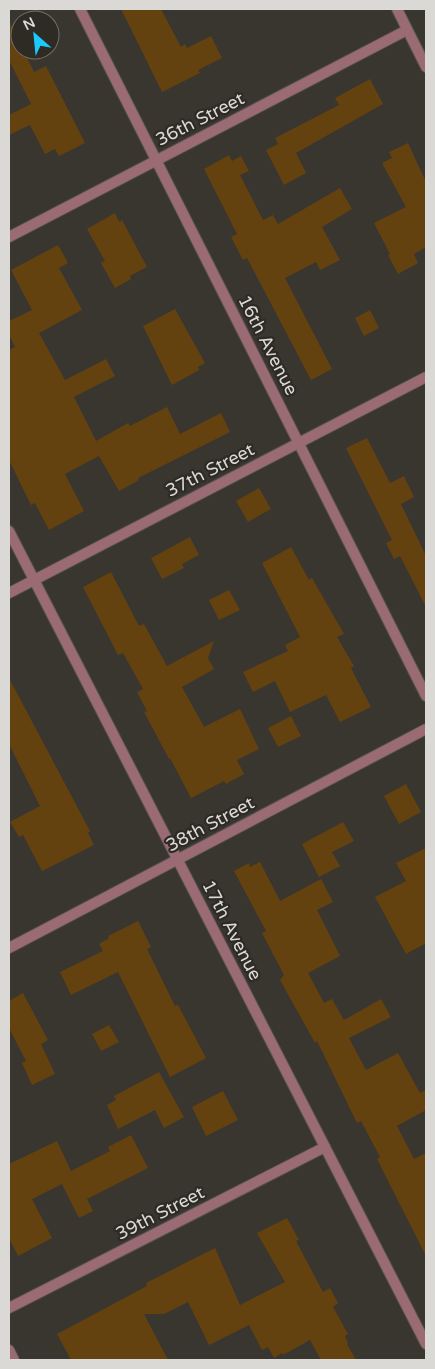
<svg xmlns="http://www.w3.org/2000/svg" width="435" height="1369" viewBox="0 0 435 1369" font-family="'Varela Round',sans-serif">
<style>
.building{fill:#644210}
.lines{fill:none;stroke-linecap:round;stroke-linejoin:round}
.street-casing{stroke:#56534d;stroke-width:12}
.street{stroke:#9b6b73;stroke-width:10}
.labels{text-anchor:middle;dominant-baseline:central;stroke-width:4.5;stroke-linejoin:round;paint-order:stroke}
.street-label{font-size:18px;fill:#dbd9d5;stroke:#2e2b25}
</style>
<rect width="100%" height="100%" fill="#39352f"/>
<g class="building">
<path d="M 121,9 L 161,9 L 181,47 L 185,44 L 187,48 L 211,36 L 222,58 L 198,70 L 200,73 L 162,92 Z"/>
<path d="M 9,21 L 20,43 L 20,50 L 23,50 L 34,72 L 46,66 L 85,143 L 59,156 L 55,149 L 45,154 L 30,125 L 9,135 L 9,115 L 31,104 L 9,60 Z"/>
<path d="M 370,79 L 383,104 L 296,153 L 306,173 L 284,185 L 266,150 L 278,144 L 275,138 L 339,105 L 335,98 Z"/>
<path d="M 408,143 L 426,182 L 426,247 L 414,254 L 418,263 L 398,274 L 388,255 L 390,254 L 374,223 L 406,207 L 382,163 L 392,158 L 389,152 Z"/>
<path d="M 229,155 L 232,161 L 241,156 L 249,171 L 240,175 L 263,220 L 273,215 L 278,224 L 340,188 L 352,209 L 322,227 L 340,260 L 320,270 L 316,262 L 285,278 L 332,369 L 311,380 L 247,258 L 243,260 L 231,237 L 237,234 L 204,169 Z"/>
<path d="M 115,213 L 119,222 L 122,220 L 147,267 L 130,276 L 131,279 L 115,288 L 101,263 L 105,261 L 87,229 Z"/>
<path d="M 58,245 L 68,263 L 59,268 L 82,310 L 39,333 L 65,380 L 106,359 L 115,376 L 74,397 L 96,441 L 128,423 L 130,426 L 167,407 L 180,434 L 221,413 L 230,432 L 138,478 L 139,480 L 119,491 L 99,456 L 65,474 L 84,511 L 49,530 L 35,503 L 31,505 L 9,460 L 9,350 L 15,347 L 9,335 L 9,321 L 32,310 L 11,270 Z"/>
<path d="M 175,309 L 205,363 L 198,367 L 199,370 L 172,385 L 143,326 Z"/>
<path d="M 370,310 L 379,328 L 364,336 L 355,318 Z"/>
<path d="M 367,438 L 390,483 L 404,476 L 414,497 L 401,504 L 426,556 L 426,607 L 400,556 L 394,559 L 386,543 L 392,540 L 346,448 Z"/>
<path d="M 259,488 L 271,509 L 248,522 L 236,501 Z"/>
<path d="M 190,537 L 199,555 L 182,564 L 184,568 L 162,579 L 151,558 Z"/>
<path d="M 291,547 L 309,580 L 312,578 L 344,634 L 337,637 L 354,666 L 351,668 L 371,707 L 340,722 L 326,695 L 290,712 L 275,681 L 253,692 L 243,672 L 288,651 L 285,645 L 300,637 L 262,563 Z"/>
<path d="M 111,572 L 139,626 L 144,624 L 167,666 L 214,641 L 208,658 L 214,669 L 182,687 L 204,727 L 240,709 L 259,749 L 237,760 L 244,774 L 226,784 L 224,781 L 191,798 L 170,758 L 169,759 L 144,712 L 147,711 L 137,692 L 143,689 L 123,653 L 118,655 L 83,587 Z"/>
<path d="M 229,590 L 240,610 L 219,620 L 209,600 Z"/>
<path d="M 9,678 L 90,831 L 88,833 L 94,845 L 42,871 L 23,835 L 19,837 L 10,822 L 40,806 L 9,744 Z"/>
<path d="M 291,716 L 301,736 L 278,747 L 268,728 Z"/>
<path d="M 406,784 L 421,812 L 399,824 L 384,796 Z"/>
<path d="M 343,822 L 354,841 L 332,852 L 340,866 L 319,877 L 302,844 Z"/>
<path d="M 426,848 L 426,943 L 406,954 L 375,897 L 406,881 L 396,863 Z"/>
<path d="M 260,862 L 280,901 L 321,879 L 333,902 L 317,910 L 340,956 L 308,973 L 324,1003 L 332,999 L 344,1020 L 381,999 L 391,1017 L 349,1038 L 366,1070 L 398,1053 L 420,1093 L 426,1090 L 426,1110 L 397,1126 L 414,1159 L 426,1153 L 426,1256 L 377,1159 L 380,1157 L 361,1121 L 357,1123 L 317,1041 L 315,1043 L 280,980 L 284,975 L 262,933 L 266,931 L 234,871 L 249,863 L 250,867 Z"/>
<path d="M 138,921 L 151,947 L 147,949 L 175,1006 L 178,1005 L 206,1058 L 170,1077 L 118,972 L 71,995 L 60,972 L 103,951 L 99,944 L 109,938 L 108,936 Z"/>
<path d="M 23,993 L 48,1040 L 41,1044 L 55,1074 L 32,1085 L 22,1063 L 26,1061 L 9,1028 L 9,1001 Z"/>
<path d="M 109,1025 L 119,1042 L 101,1051 L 92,1034 Z"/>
<path d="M 159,1072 L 184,1117 L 164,1128 L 155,1110 L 118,1129 L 107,1105 L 116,1100 L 114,1096 Z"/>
<path d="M 223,1091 L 238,1120 L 206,1136 L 192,1107 Z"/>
<path d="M 131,1135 L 148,1168 L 87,1199 L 93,1211 L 79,1218 L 62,1184 L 32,1199 L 52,1238 L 18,1256 L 9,1238 L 9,1164 L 57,1141 L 71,1171 L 110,1151 L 108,1147 Z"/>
<path d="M 287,1218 L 299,1240 L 296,1241 L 323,1292 L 330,1288 L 338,1303 L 333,1307 L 348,1334 L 345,1336 L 348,1343 L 347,1344 L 356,1360 L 321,1360 L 310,1340 L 283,1355 L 282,1353 L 274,1358 L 268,1347 L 262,1350 L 249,1325 L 209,1345 L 188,1302 L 164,1314 L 144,1314 L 168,1360 L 71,1360 L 57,1334 L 147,1286 L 146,1283 L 215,1248 L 240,1305 L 285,1282 L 257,1233 Z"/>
</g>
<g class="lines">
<g class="street-casing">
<g id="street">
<path d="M 80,9 L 426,696"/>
<path d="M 397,9 L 426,67"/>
<path d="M 9,237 L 407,30"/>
<path d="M 9,531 L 426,1344"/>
<path d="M 9,593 L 426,377"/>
<path d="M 9,948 L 426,729"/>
<path d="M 9,1308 L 325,1147"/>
<path d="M 9,1350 L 14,1360"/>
</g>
</g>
<use href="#street" class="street"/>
</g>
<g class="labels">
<g class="street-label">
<text transform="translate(200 119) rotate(-27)">36th Street</text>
<text transform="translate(268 345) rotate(63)">16th Avenue</text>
<text transform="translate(210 470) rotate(-27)">37th Street</text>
<text transform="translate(210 824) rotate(-28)">38th Street</text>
<text transform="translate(232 930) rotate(63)">17th Avenue</text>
<text transform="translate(160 1213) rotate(-27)">39th Street</text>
</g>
</g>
<rect width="435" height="1369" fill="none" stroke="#dbd9d5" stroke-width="20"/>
<g transform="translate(35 35) rotate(333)"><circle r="24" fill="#2e2b25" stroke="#73716b"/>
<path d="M0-4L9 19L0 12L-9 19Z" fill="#1cc9fc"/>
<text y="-8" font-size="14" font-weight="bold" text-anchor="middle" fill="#dbd9d5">N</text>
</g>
</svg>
